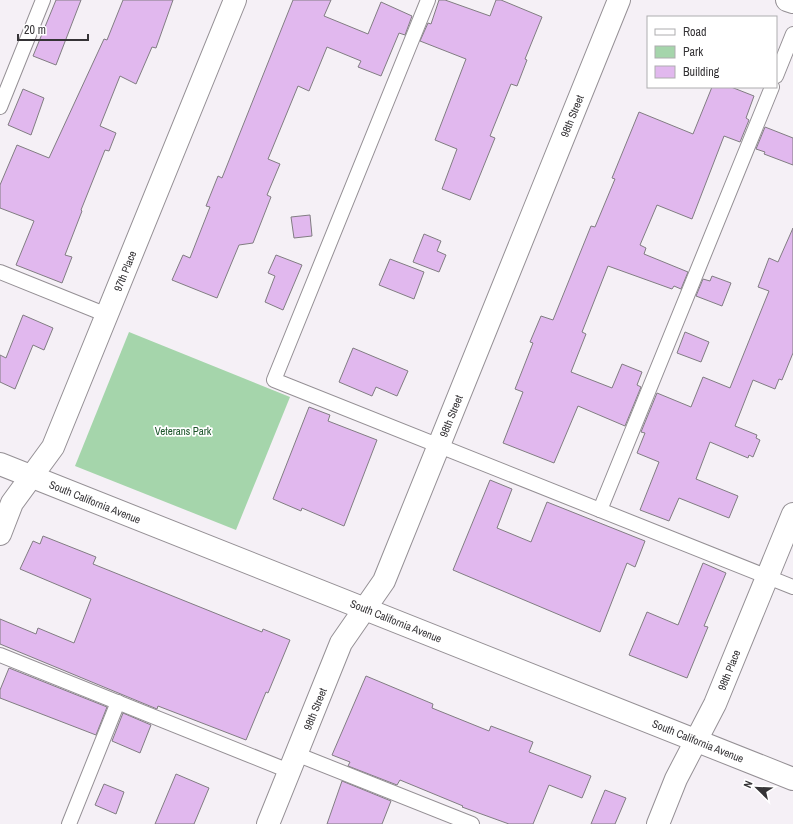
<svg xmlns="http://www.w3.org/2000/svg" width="793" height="824" viewBox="0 0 793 824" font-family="'Archivo Narrow',sans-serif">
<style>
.green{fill:#a5d5ab}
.building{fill:#e1b8ee;stroke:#817d82}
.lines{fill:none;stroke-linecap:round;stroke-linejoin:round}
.service-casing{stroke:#959095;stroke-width:16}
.minor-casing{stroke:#959095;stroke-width:24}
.service{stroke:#fff;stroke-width:14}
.minor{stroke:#fff;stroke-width:22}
.labels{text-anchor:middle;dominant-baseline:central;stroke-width:3.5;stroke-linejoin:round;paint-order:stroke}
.street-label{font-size:11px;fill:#353336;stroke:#fff}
.park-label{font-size:11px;fill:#1b5429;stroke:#fff}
</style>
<rect width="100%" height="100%" fill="#f5f0f6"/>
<path class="green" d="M 129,332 L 290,397 L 236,530 L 75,466 Z"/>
<g class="building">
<path d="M 56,0 L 81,0 L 56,65 L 33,56 Z"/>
<path d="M 123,0 L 173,0 L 156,48 L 152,47 L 136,84 L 120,76 L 100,126 L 116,133 L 109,151 L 105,150 L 81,210 L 82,211 L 65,255 L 72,257 L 62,283 L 16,265 L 34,221 L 0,208 L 0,185 L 17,145 L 49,158 L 104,39 L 107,40 Z"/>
<path d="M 293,0 L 331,0 L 324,16 L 368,34 L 381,2 L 412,16 L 405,35 L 399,33 L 381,76 L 358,67 L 361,61 L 327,47 L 309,91 L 298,86 L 268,159 L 280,164 L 267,195 L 271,197 L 253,243 L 239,245 L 217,298 L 172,280 L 183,255 L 190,258 L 210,207 L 206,206 L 218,176 L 222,178 Z"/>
<path d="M 439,0 L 445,0 L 490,16 L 496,0 L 501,0 L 542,17 L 525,59 L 527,60 L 517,86 L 511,84 L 490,136 L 495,138 L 470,200 L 442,189 L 457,149 L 435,140 L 466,59 L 420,41 L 428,23 L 431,24 Z"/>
<path d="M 712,87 L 731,87 L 754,96 L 746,118 L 749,120 L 740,142 L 724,136 L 692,219 L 657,205 L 640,245 L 646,248 L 644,254 L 688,272 L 681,289 L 674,286 L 672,289 L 608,266 L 582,332 L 586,334 L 571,372 L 612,388 L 622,364 L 642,372 L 637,385 L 641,387 L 625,426 L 578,406 L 554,463 L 503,443 L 523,392 L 515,389 L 533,343 L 530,342 L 541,316 L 553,320 L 591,226 L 595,227 L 615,179 L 612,178 L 639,112 L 693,134 Z"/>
<path d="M 23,89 L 44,98 L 31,135 L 8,125 Z"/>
<path d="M 765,127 L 793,138 L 793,165 L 764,154 L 765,152 L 756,149 Z"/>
<path d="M 310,215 L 312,236 L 294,238 L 291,217 Z"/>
<path d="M 793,228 L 793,353 L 782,380 L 779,379 L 775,389 L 753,380 L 735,426 L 757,435 L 756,438 L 760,440 L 753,457 L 749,455 L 748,458 L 710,442 L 696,479 L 738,496 L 729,518 L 679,498 L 669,521 L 640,510 L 659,462 L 637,453 L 645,433 L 641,432 L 657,393 L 691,407 L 703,377 L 730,388 L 769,291 L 758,287 L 769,258 L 778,262 Z"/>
<path d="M 424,234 L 441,241 L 437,251 L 446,255 L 439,272 L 413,262 Z"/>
<path d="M 276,255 L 302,265 L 283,310 L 265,302 L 275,276 L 268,273 Z"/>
<path d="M 390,259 L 424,272 L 414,299 L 379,285 Z"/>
<path d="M 712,276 L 731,283 L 722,306 L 696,296 L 703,279 L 710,281 Z"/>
<path d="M 23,315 L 53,328 L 44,350 L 33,345 L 15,389 L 0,382 L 0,355 L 6,358 Z"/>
<path d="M 685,332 L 709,342 L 701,362 L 677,353 Z"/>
<path d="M 353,348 L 408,371 L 397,396 L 376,387 L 372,396 L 339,382 Z"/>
<path d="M 309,407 L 330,415 L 328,421 L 377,440 L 344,526 L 302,508 L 301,511 L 273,499 Z"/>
<path d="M 490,480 L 512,489 L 497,528 L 531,542 L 547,502 L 645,541 L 635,567 L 627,563 L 600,632 L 453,570 Z"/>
<path d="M 43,536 L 96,557 L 93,564 L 262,632 L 263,629 L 290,640 L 268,693 L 266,692 L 246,740 L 158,706 L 157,709 L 0,644 L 0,619 L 36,634 L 38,628 L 74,643 L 91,599 L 20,569 L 33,541 L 40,544 Z"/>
<path d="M 703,563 L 726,573 L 704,626 L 708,627 L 687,678 L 629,655 L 647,612 L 678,625 Z"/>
<path d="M 9,668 L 107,707 L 96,735 L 0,698 L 0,690 Z"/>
<path d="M 366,676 L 433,704 L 432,708 L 489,731 L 491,726 L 533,742 L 529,752 L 591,776 L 582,798 L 549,785 L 533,824 L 509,824 L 462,807 L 463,806 L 400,780 L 397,785 L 348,766 L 350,762 L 332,755 Z"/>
<path d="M 123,713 L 151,725 L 140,753 L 112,741 Z"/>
<path d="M 176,774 L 209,788 L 194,824 L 155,824 Z"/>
<path d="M 342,781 L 391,801 L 382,824 L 327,824 Z"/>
<path d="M 104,784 L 124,792 L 116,814 L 95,805 Z"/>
<path d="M 605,790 L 626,798 L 615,824 L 591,824 Z"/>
</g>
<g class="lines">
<g class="service-casing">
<g id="service">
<path d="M 428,0 L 274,380 L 793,587"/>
<path d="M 776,76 L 793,34"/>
<path d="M 0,107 L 43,0"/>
<path d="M 0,272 L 107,315"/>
<path d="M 600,510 L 772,87"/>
<path d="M 0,655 L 289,771"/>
<path d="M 296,754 L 472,824"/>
<path d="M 69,824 L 118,702"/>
</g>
</g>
<g class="minor-casing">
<g id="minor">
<path d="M 787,0 L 793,2"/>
<path d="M 0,464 L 793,779"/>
<path d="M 0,534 L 12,503 L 53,447 L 235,0"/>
<path d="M 268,824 L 341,643 L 384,581 L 619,0"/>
<path d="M 658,824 L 676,779 L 715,704 L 793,514"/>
</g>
</g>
<use href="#service" class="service"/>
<use href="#minor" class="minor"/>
</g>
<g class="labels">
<g class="street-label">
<text transform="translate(572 116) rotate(-68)">98th Street</text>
<text transform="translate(125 271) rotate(-68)">97th Place</text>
<text transform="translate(451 416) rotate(-68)">98th Street</text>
<text transform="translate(95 502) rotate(22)">South California Avenue</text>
<text transform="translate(396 621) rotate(22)">South California Avenue</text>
<text transform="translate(729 670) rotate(-68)">98th Place</text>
<text transform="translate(315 709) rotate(-68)">98th Street</text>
<text transform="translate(698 741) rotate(22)">South California Avenue</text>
</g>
<g class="park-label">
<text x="183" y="431">Veterans Park</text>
</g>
</g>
<rect x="647" y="16" width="130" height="72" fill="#ffffff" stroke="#aeadaf"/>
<rect x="655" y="29" width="20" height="6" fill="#ffffff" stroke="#aeadaf"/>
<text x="683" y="36" font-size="12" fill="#353336">Road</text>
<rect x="655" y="46" width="20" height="12" fill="#a5d5ab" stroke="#aeadaf"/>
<text x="683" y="56" font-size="12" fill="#353336">Park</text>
<rect x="655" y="66" width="20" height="12" fill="#e1b8ee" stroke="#aeadaf"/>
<text x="683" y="76" font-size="12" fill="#353336">Building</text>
<g transform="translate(757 788) rotate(293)" stroke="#ffffff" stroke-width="3" paint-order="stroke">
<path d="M0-3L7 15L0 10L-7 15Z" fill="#353336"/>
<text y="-6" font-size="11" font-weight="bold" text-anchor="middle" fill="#353336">N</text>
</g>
<path d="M18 34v6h70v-6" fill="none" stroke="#353336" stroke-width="2"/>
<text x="24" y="34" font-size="12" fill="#353336" stroke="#ffffff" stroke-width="3" paint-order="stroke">20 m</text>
</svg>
